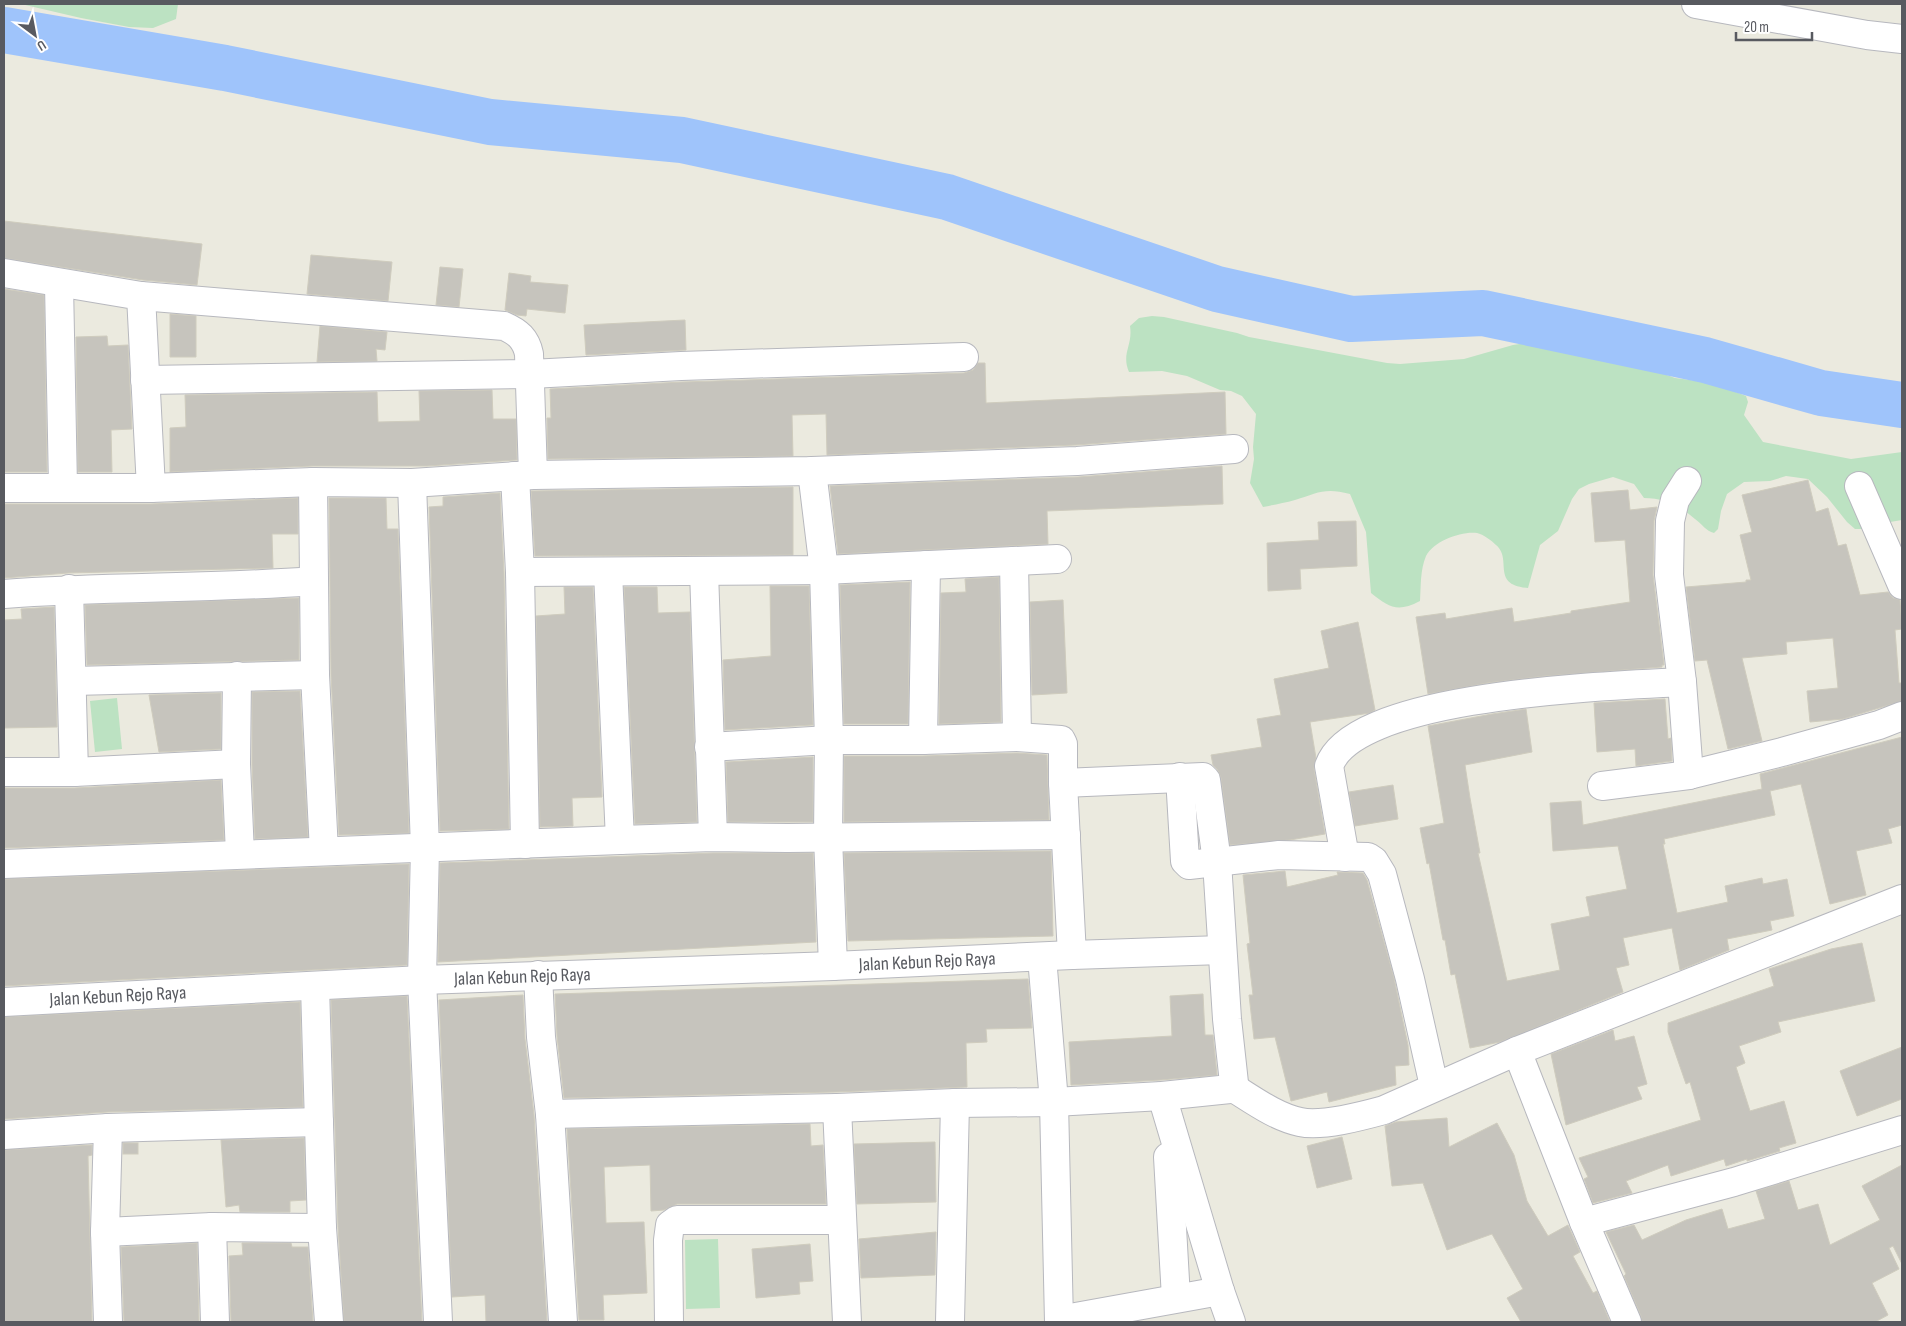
<svg xmlns="http://www.w3.org/2000/svg" width="1906" height="1326" viewBox="0 0 1906 1326" font-family="'Sofia Sans Condensed',sans-serif">
<style>
.green{fill:#bce2c2}
.lines{fill:none;stroke-linecap:round;stroke-linejoin:round}
.river{stroke:#9fc4fb;stroke-width:46}
.building{fill:#c6c4bd;stroke:#cfccbe}
.street-casing{stroke:#b7b8be;stroke-width:30}
.street{stroke:#fff;stroke-width:28}
.labels{text-anchor:middle;dominant-baseline:central;stroke-width:5;stroke-linejoin:round;paint-order:stroke}
.street-label{font-size:19px;fill:#585a60;stroke:#fff}
</style>
<rect width="100%" height="100%" fill="#ebeadf"/>
<g class="green">
<path d="M 21,4 L 178,4 L 176,19 L 153,28 L 129,27 L 81,18 Z"/>
<path d="M 1152,316 L 1164,317 L 1237,333 L 1249,337 L 1387,363 L 1400,364 L 1464,359 L 1513,345 L 1547,340 L 1605,360 L 1664,374 L 1675,378 L 1713,383 L 1746,396 L 1748,402 L 1744,415 L 1763,442 L 1851,459 L 1902,452 L 1902,520 L 1872,525 L 1867,529 L 1855,529 L 1847,522 L 1827,497 L 1808,479 L 1786,476 L 1770,481 L 1744,482 L 1727,494 L 1721,511 L 1718,529 L 1714,533 C 1706,531 1702,524 1695,519 C 1680,506 1664,498 1644,498 L 1634,484 L 1613,477 L 1589,484 L 1579,489 L 1572,499 L 1558,531 L 1540,545 L 1528,588 C 1490,585 1513,559 1496,545 C 1492,541 1483,534 1477,533 C 1461,531 1434,541 1426,556 C 1420,570 1421,587 1420,601 C 1397,613 1389,607 1371,593 L 1366,532 L 1350,494 C 1325,487 1317,493 1295,500 C 1284,503 1273,505 1263,507 L 1250,483 L 1254,459 L 1253,447 L 1256,414 L 1242,396 L 1231,391 L 1220,390 L 1187,376 L 1162,371 L 1129,372 C 1121,353 1133,346 1130,326 L 1139,318 Z"/>
<path d="M 117,698 L 122,749 L 95,752 L 90,701 Z"/>
<path d="M 718,1239 L 720,1308 L 686,1309 L 685,1240 Z"/>
</g>
<g class="lines">
<path class="river" d="M 4,30 L 225,68 L 490,122 L 682,140 L 947,197 L 1217,289 L 1351,319 L 1483,313 L 1705,360 L 1821,393 L 1902,405"/>
</g>
<g class="building">
<path d="M 4,221 L 202,244 L 197,285 L 143,280 L 4,258 Z"/>
<path d="M 311,255 L 392,262 L 388,301 L 307,294 Z"/>
<path d="M 440,267 L 463,269 L 459,307 L 436,305 Z"/>
<path d="M 509,273 L 531,276 L 530,282 L 568,285 L 565,313 L 527,309 L 526,316 L 517,315 L 505,310 Z"/>
<path d="M 4,289 L 44,295 L 47,472 L 4,472 Z"/>
<path d="M 170,314 L 196,316 L 196,357 L 170,357 Z"/>
<path d="M 685,320 L 686,350 L 586,355 L 584,325 Z"/>
<path d="M 320,326 L 387,332 L 385,350 L 376,349 L 377,361 L 317,362 Z"/>
<path d="M 107,336 L 108,346 L 128,345 L 132,429 L 111,430 L 112,472 L 78,472 L 76,337 Z"/>
<path d="M 978,363 L 985,363 L 986,403 L 1225,392 L 1226,434 L 1076,445 L 827,455 L 826,414 L 792,415 L 793,456 L 548,459 L 547,418 L 551,418 L 550,389 L 682,382 L 964,373 L 973,370 Z"/>
<path d="M 492,390 L 493,419 L 516,419 L 517,460 L 427,466 L 313,466 L 170,472 L 170,428 L 186,427 L 185,395 L 377,392 L 378,422 L 420,421 L 419,391 Z"/>
<path d="M 1222,466 L 1223,504 L 1047,511 L 1048,544 L 838,554 L 830,486 L 1078,477 Z"/>
<path d="M 1808,480 L 1816,512 L 1828,508 L 1838,546 L 1846,544 L 1860,595 L 1888,592 L 1893,598 L 1900,600 L 1902,629 L 1895,630 L 1899,683 L 1902,683 L 1902,701 L 1843,719 L 1810,722 L 1807,691 L 1838,688 L 1833,638 L 1786,642 L 1787,654 L 1742,658 L 1762,741 L 1728,749 L 1707,660 L 1695,661 L 1686,587 L 1746,582 L 1746,580 L 1751,580 L 1740,535 L 1752,532 L 1742,495 Z"/>
<path d="M 793,487 L 793,555 L 535,556 L 531,491 Z"/>
<path d="M 1628,490 L 1630,510 L 1657,507 L 1654,521 L 1653,575 L 1664,665 L 1662,665 L 1662,667 L 1545,676 L 1487,683 L 1428,694 L 1416,617 L 1445,613 L 1446,619 L 1512,608 L 1514,622 L 1571,613 L 1571,611 L 1630,602 L 1625,540 L 1595,542 L 1591,493 Z"/>
<path d="M 500,493 L 504,573 L 509,829 L 440,831 L 429,507 L 443,506 L 443,497 Z"/>
<path d="M 298,498 L 298,534 L 272,534 L 273,568 L 68,573 L 4,578 L 4,504 L 151,504 Z"/>
<path d="M 329,498 L 386,498 L 387,529 L 398,529 L 409,833 L 339,835 L 331,675 Z"/>
<path d="M 1356,521 L 1357,566 L 1300,569 L 1301,589 L 1268,591 L 1267,543 L 1319,540 L 1318,522 Z"/>
<path d="M 999,577 L 1001,722 L 939,724 L 941,593 L 966,592 L 965,579 Z"/>
<path d="M 910,582 L 908,724 L 844,724 L 840,585 Z"/>
<path d="M 770,586 L 809,586 L 813,725 L 725,730 L 723,660 L 771,656 Z"/>
<path d="M 564,587 L 593,587 L 602,797 L 572,798 L 573,826 L 540,827 L 536,616 L 565,614 Z"/>
<path d="M 624,587 L 657,587 L 658,613 L 690,612 L 697,822 L 635,824 Z"/>
<path d="M 299,598 L 299,660 L 87,665 L 85,605 Z"/>
<path d="M 1063,600 L 1067,693 L 1032,695 L 1030,602 Z"/>
<path d="M 54,607 L 57,727 L 4,728 L 4,620 L 22,619 L 21,609 Z"/>
<path d="M 1358,622 L 1375,710 L 1370,713 L 1310,722 L 1316,758 L 1314,769 L 1325,834 L 1290,840 L 1230,845 L 1221,778 L 1217,769 L 1213,765 L 1211,755 L 1262,747 L 1257,719 L 1281,715 L 1274,679 L 1329,668 L 1321,631 Z"/>
<path d="M 300,691 L 308,837 L 255,839 L 252,764 L 252,692 Z"/>
<path d="M 221,693 L 221,749 L 159,752 L 149,695 Z"/>
<path d="M 1665,699 L 1668,739 L 1671,738 L 1672,761 L 1636,766 L 1635,749 L 1597,752 L 1594,703 Z"/>
<path d="M 1526,709 L 1532,752 L 1465,765 L 1470,798 L 1480,853 L 1478,853 L 1507,981 L 1560,970 L 1551,924 L 1590,916 L 1586,897 L 1627,889 L 1618,846 L 1553,851 L 1550,803 L 1581,801 L 1583,825 L 1762,789 L 1760,774 L 1902,737 L 1902,825 L 1888,829 L 1892,843 L 1856,851 L 1866,895 L 1830,904 L 1801,784 L 1770,791 L 1775,815 L 1664,839 L 1665,844 L 1663,844 L 1677,913 L 1728,902 L 1725,886 L 1762,878 L 1763,884 L 1787,879 L 1794,916 L 1770,921 L 1772,930 L 1727,939 L 1729,950 L 1680,970 L 1672,928 L 1623,938 L 1629,965 L 1616,968 L 1623,992 L 1500,1042 L 1470,1048 L 1455,974 L 1451,975 L 1445,940 L 1443,940 L 1429,863 L 1427,864 L 1420,828 L 1444,823 L 1428,726 L 1492,714 Z"/>
<path d="M 1017,753 L 1047,755 L 1049,820 L 844,822 L 844,756 L 923,756 Z"/>
<path d="M 813,757 L 813,822 L 728,822 L 726,762 Z"/>
<path d="M 221,780 L 224,840 L 4,848 L 4,788 L 75,788 Z"/>
<path d="M 1393,785 L 1398,819 L 1355,826 L 1349,792 Z"/>
<path d="M 1051,851 L 1053,936 L 848,941 L 844,853 Z"/>
<path d="M 713,853 L 813,853 L 816,942 L 438,962 L 440,863 Z"/>
<path d="M 409,864 L 407,965 L 4,986 L 4,879 Z"/>
<path d="M 1285,871 L 1287,887 L 1338,875 L 1337,872 L 1363,873 L 1367,880 L 1394,978 L 1408,1045 L 1409,1065 L 1395,1066 L 1396,1085 L 1329,1102 L 1327,1092 L 1291,1101 L 1275,1037 L 1254,1039 L 1249,995 L 1253,995 L 1247,944 L 1250,943 L 1243,875 Z"/>
<path d="M 1862,943 L 1875,1001 L 1778,1022 L 1781,1032 L 1739,1046 L 1745,1063 L 1736,1067 L 1750,1111 L 1784,1101 L 1796,1143 L 1779,1148 L 1780,1151 L 1747,1161 L 1747,1159 L 1726,1166 L 1724,1159 L 1671,1176 L 1668,1165 L 1626,1181 L 1632,1193 L 1593,1203 L 1584,1179 L 1588,1177 L 1579,1158 L 1701,1120 L 1690,1082 L 1686,1084 L 1668,1032 L 1668,1023 L 1774,986 L 1769,969 L 1831,949 Z"/>
<path d="M 1028,979 L 1032,1028 L 986,1029 L 987,1042 L 966,1043 L 967,1087 L 836,1092 L 564,1098 L 557,1036 L 555,994 Z"/>
<path d="M 1203,994 L 1205,1035 L 1213,1035 L 1217,1075 L 1161,1080 L 1071,1085 L 1069,1042 L 1172,1036 L 1170,996 Z"/>
<path d="M 523,995 L 525,1039 L 534,1115 L 547,1322 L 486,1322 L 485,1295 L 452,1297 L 439,1000 Z"/>
<path d="M 407,996 L 422,1322 L 344,1322 L 338,1227 L 331,1000 Z"/>
<path d="M 300,1002 L 303,1107 L 108,1112 L 4,1119 L 4,1017 Z"/>
<path d="M 1613,1030 L 1615,1041 L 1634,1036 L 1647,1084 L 1637,1087 L 1642,1099 L 1566,1125 L 1551,1054 Z"/>
<path d="M 1902,1047 L 1902,1099 L 1857,1116 L 1840,1071 Z"/>
<path d="M 1447,1118 L 1449,1147 L 1497,1123 L 1514,1155 L 1527,1201 L 1548,1236 L 1568,1225 L 1580,1252 L 1573,1256 L 1593,1293 L 1597,1291 L 1610,1322 L 1521,1322 L 1507,1298 L 1523,1289 L 1492,1234 L 1447,1250 L 1423,1183 L 1392,1186 L 1385,1126 L 1396,1122 Z"/>
<path d="M 810,1124 L 811,1146 L 823,1145 L 826,1204 L 677,1204 L 664,1210 L 651,1211 L 650,1165 L 604,1167 L 606,1223 L 644,1222 L 647,1293 L 603,1295 L 604,1320 L 579,1320 L 567,1129 Z"/>
<path d="M 1342,1137 L 1352,1179 L 1317,1188 L 1307,1146 Z"/>
<path d="M 304,1138 L 306,1200 L 290,1201 L 290,1212 L 240,1212 L 239,1205 L 226,1207 L 221,1140 Z"/>
<path d="M 935,1142 L 936,1202 L 857,1204 L 854,1144 Z"/>
<rect x="123" y="1143" width="15" height="11"/>
<path d="M 92,1145 L 92,1155 L 88,1156 L 92,1322 L 4,1322 L 4,1150 Z"/>
<path d="M 1902,1165 L 1902,1264 L 1893,1246 L 1889,1248 L 1899,1269 L 1872,1283 L 1888,1315 L 1875,1322 L 1642,1322 L 1641,1316 L 1624,1276 L 1626,1274 L 1606,1232 L 1634,1225 L 1642,1240 L 1686,1220 L 1722,1209 L 1728,1229 L 1765,1219 L 1756,1191 L 1789,1181 L 1798,1210 L 1818,1204 L 1830,1245 L 1880,1220 L 1862,1186 Z"/>
<path d="M 936,1232 L 935,1275 L 861,1278 L 859,1239 Z"/>
<path d="M 197,1243 L 199,1322 L 124,1322 L 121,1247 Z"/>
<path d="M 242,1243 L 291,1243 L 292,1247 L 308,1247 L 313,1322 L 231,1322 L 229,1256 L 243,1255 Z"/>
<path d="M 810,1244 L 813,1281 L 799,1282 L 800,1294 L 756,1298 L 752,1249 Z"/>
</g>
<g class="lines">
<g class="street-casing">
<g id="street">
<path d="M 1696,4 L 1867,35 L 1902,39"/>
<path d="M 4,273 L 141,296 L 151,488"/>
<path d="M 59,284 L 63,487"/>
<path d="M 141,296 L 504,326 C 518,332 526,339 529,354 L 533,475"/>
<path d="M 145,380 L 531,374 L 681,366 L 964,357"/>
<path d="M 812,471 L 824,570 L 829,740 L 828,837 L 833,966"/>
<path d="M 515,476 L 520,572 L 525,844"/>
<path d="M 1687,481 L 1675,500 L 1670,521 L 1669,575 L 1682,682 L 1689,775"/>
<path d="M 313,482 L 315,675 L 324,851"/>
<path d="M 412,483 L 425,848 L 422,980 L 438,1322"/>
<path d="M 1859,486 L 1902,585"/>
<path d="M 4,488 L 151,488 L 313,482 L 412,483 L 533,475 L 812,471 L 1077,461 L 1234,449"/>
<path d="M 1014,561 L 1017,737"/>
<path d="M 704,571 L 713,837"/>
<path d="M 520,572 L 824,570 L 1057,559"/>
<path d="M 608,572 L 620,840"/>
<path d="M 69,589 L 74,772"/>
<path d="M 4,594 C 107,586 210,589 314,581"/>
<path d="M 237,676 L 236,764 L 240,854"/>
<path d="M 73,681 L 315,675"/>
<path d="M 923,740 L 926,565"/>
<path d="M 709,747 L 829,740 L 923,740 L 1017,737 L 1061,740 L 1063,744 L 1063,783 L 1072,955"/>
<path d="M 4,772 L 74,772 L 236,764"/>
<path d="M 1180,777 L 1185,861 L 1189,865 L 1279,855 L 1368,857 L 1374,861 L 1382,874 L 1410,979 L 1434,1086"/>
<path d="M 1602,786 L 1689,775 L 1782,752 L 1879,725 L 1902,716"/>
<path d="M 1345,857 L 1329,766 C 1354,693 1614,686 1682,682"/>
<path d="M 4,864 L 620,840 L 713,837 L 788,838 L 1066,835"/>
<path d="M 1042,957 L 1054,1102 L 1059,1322"/>
<path d="M 538,975 L 541,1037 L 550,1114 L 563,1322"/>
<path d="M 315,986 L 322,1228 L 329,1322"/>
<path id="s1" d="M 4,1002 L 422,980 L 833,966 L 1072,955 L 1222,950"/>
<path d="M 1517,1051 L 1584,1222 L 1627,1322"/>
<path d="M 1232,1087 C 1253,1100 1276,1117 1300,1122 C 1322,1127 1362,1116 1384,1110 L 1517,1051 L 1902,899"/>
<path d="M 1162,1096 L 1220,1291 L 1231,1322"/>
<path d="M 837,1108 L 847,1322"/>
<path d="M 550,1114 L 837,1108 L 955,1103 L 1054,1102 L 1162,1096 L 1230,1089 L 1234,1083 L 1227,1019 L 1217,862 L 1206,780 L 1203,777 L 1063,783"/>
<path d="M 4,1135 L 108,1128 L 319,1122"/>
<path d="M 1168,1157 L 1176,1298"/>
<path d="M 1584,1222 L 1734,1182 L 1902,1130"/>
<path d="M 212,1227 L 215,1322"/>
<path d="M 105,1232 L 212,1227 L 322,1228"/>
<path d="M 1059,1320 L 1220,1291"/>
<path d="M 108,1322 L 105,1232 L 108,1128"/>
<path d="M 669,1322 L 668,1240 L 670,1225 L 677,1220 L 842,1220"/>
<path d="M 950,1322 L 955,1103"/>
</g>
</g>
<use href="#street" class="street"/>
</g>
<g class="labels">
<g class="street-label">
<text stroke="none"><textPath href="#s1" startOffset="924">Jalan Kebun Rejo Raya</textPath></text>
<text stroke="none"><textPath href="#s1" startOffset="519">Jalan Kebun Rejo Raya</textPath></text>
<text stroke="none"><textPath href="#s1" startOffset="114">Jalan Kebun Rejo Raya</textPath></text>
</g>
</g>
<rect width="1906" height="1326" fill="none" stroke="#585a60" stroke-width="10"/>
<g transform="translate(35 35) rotate(148)" stroke="#ffffff" stroke-width="4" paint-order="stroke">
<path d="M0-4L9 19L0 12L-9 19Z" fill="#585a60"/>
<text y="-8" font-size="14" font-weight="bold" text-anchor="middle" fill="#585a60">U</text>
</g>
<path d="M1736 32v8h76v-8" fill="none" stroke="#585a60" stroke-width="2.5"/>
<text x="1744" y="32" font-size="15" fill="#585a60" stroke="#ffffff" stroke-width="4" paint-order="stroke">20 m</text>
</svg>
